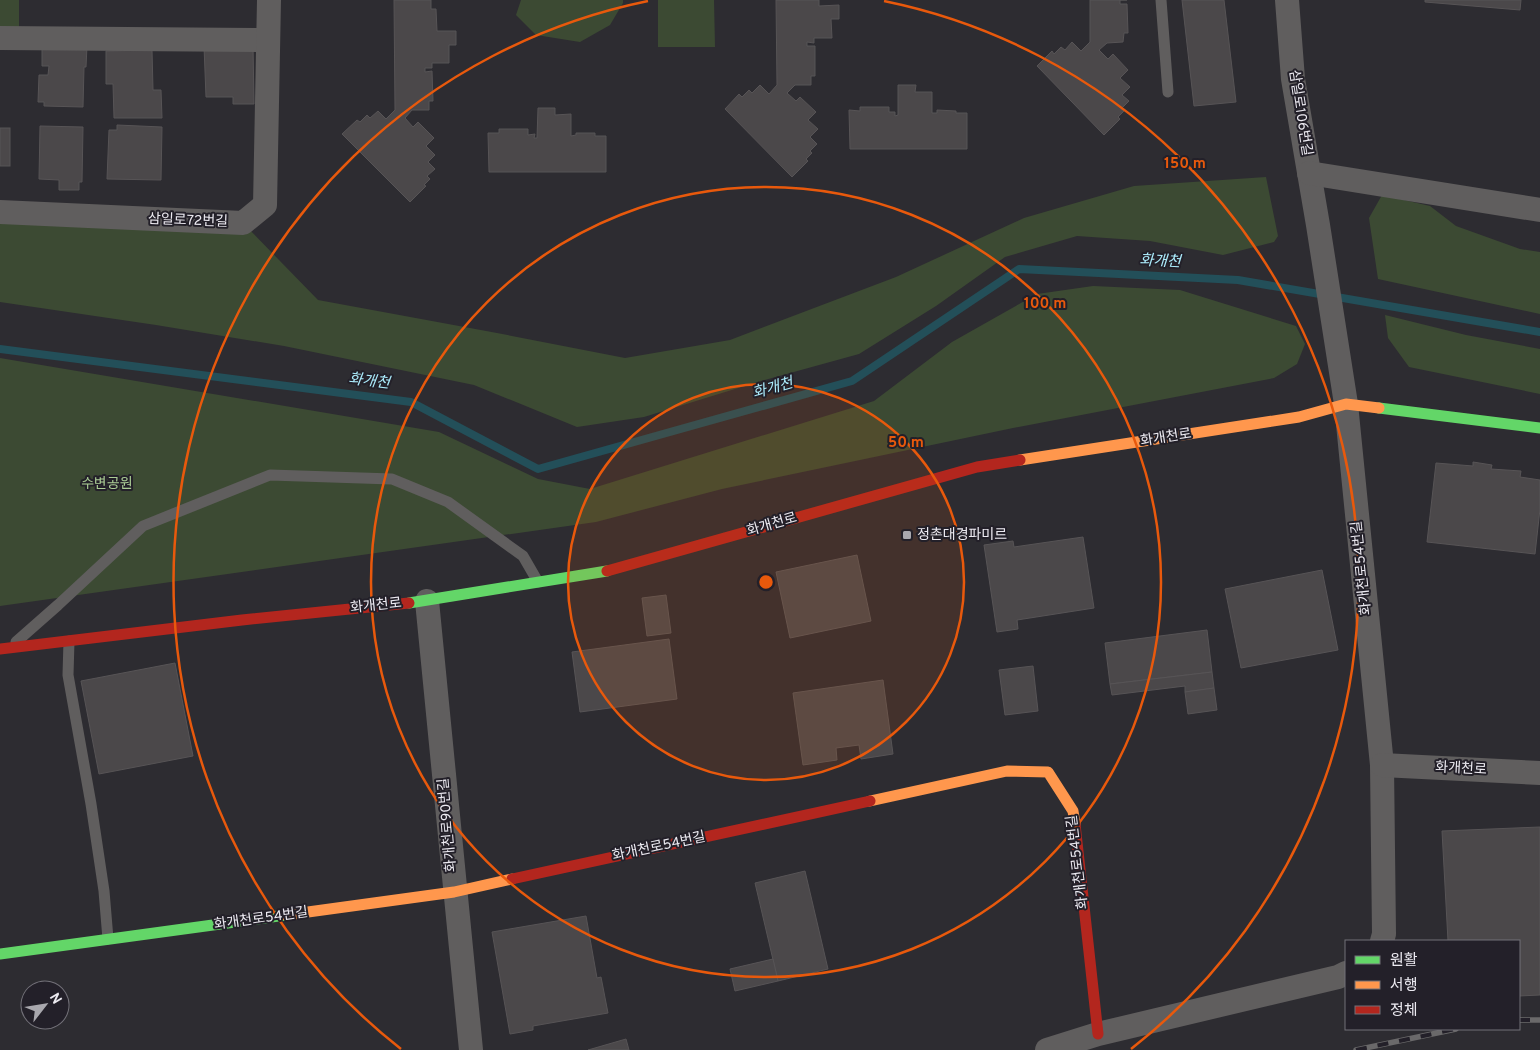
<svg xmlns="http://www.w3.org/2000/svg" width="1540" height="1050" viewBox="0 0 1540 1050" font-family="Overpass,'Noto Sans KR',sans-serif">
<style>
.green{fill:#3c4a33}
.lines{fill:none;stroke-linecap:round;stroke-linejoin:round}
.stream{stroke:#234f59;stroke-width:8}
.building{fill:#4b484a;stroke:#575456}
.lane{stroke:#605e5e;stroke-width:11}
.street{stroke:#605e5e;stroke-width:24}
.fast{stroke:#63d668;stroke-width:11}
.slow{stroke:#ff974d;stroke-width:11}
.jam{stroke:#b3261e;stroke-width:11}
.rail-casing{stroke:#6a696a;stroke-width:5.5}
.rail{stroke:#232029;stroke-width:4;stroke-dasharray:11;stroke-linecap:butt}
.ring{fill:none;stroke:#e8590c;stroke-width:2.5}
.poi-dot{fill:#a9a8ae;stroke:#232029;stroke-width:2}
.labels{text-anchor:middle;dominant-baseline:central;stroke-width:4;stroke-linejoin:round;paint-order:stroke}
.street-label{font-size:14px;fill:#eceaf1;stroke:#232029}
.park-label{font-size:14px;fill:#abcd95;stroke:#232029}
.poi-label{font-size:14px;fill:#eceaf1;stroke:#232029;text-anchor:start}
.water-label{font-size:15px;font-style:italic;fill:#acecfc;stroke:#232029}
.centre{fill:#e8590c;stroke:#232029;stroke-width:2.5}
.ring-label{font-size:15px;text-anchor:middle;font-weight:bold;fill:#e8590c;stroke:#232029;stroke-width:4;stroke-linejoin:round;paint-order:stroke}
</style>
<rect width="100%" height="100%" fill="#2d2c31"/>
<g class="green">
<rect x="0" y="0" width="19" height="38"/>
<path d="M 521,0 L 623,0 L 623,3 L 610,25 L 580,42 L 536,35 L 516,15 Z"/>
<path d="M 658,0 L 714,0 L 715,47 L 658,47 Z"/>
<path d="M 1266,177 L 1278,236 L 1274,242 L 1223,255 L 1150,241 L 1077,236 L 1005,257 L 936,306 L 859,354 L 761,381 L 644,417 L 577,427 L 474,385 L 284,346 L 156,325 L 0,302 L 0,212 L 243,223 L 318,300 L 497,333 L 625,358 L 730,340 L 896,277 L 1024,218 L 1134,186 Z"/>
<path d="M 1382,195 L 1430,206 L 1456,226 L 1520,249 L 1540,252 L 1540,314 L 1378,279 L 1369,218 Z"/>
<path d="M 1093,286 L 1180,290 L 1296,326 L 1305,344 L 1297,364 L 1274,378 L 1013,428 L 722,489 L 596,522 L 0,606 L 0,358 L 439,432 L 538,479 L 590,489 L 874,401 L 952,342 L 1037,294 Z"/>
<path d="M 1385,315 L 1466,335 L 1540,349 L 1540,394 L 1409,367 L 1388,338 Z"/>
</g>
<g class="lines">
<path class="stream" d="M 0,349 L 411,402 L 538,469 L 852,381 L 1019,269 L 1238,280 L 1540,332"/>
</g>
<g class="building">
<path d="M 394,0 L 431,0 L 431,9 L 436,9 L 437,31 L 456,31 L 456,45 L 449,45 L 449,63 L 432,63 L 432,68 L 425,68 L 425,72 L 432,71 L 433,101 L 429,101 L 429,110 L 412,110 L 405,118 L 413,127 L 418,122 L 434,138 L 426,146 L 435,155 L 428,162 L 435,169 L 427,176 L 430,179 L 424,185 L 426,186 L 410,202 L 342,134 L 357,120 L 360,122 L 367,115 L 370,118 L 378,111 L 386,119 L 395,110 Z"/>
<path d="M 776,0 L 819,0 L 819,6 L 839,5 L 839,19 L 831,19 L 832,38 L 814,38 L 814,43 L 807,42 L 807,46 L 815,46 L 815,76 L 811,76 L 811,85 L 795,85 L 787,93 L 796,101 L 800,97 L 816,112 L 808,120 L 818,129 L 810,137 L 817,144 L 810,151 L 812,153 L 806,159 L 808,161 L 792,177 L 725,109 L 739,94 L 742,97 L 749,90 L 752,93 L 760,85 L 769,94 L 777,85 Z"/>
<path d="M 1090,0 L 1127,0 L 1120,0 L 1120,4 L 1127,4 L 1128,33 L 1124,33 L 1123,42 L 1107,43 L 1099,50 L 1108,59 L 1113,54 L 1128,70 L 1120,78 L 1130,87 L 1122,95 L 1129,101 L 1121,109 L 1124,111 L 1118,117 L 1120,119 L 1104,135 L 1037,66 L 1052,51 L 1054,54 L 1061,47 L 1065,50 L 1072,42 L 1081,51 L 1090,42 Z"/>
<path d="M 1182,0 L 1224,0 L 1236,102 L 1194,106 Z"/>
<path d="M 1425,0 L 1521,0 L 1520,10 L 1425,2 Z"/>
<path d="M 42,45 L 87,46 L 86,67 L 84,67 L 83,107 L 44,106 L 44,102 L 38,102 L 39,75 L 48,75 L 49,66 L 42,66 Z"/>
<path d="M 253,45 L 254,104 L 233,104 L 233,97 L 206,97 L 204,46 Z"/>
<path d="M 152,50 L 153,90 L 161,90 L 162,118 L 114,118 L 113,84 L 106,84 L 106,51 Z"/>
<path d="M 898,85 L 916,85 L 915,92 L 932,92 L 932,113 L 937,113 L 937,110 L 956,111 L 956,113 L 967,113 L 967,149 L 850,149 L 849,110 L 860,111 L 860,107 L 889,107 L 889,112 L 895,112 L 895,116 L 898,115 Z"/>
<path d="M 538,108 L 555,108 L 555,115 L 571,114 L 571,136 L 576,135 L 576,133 L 595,133 L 595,136 L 606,136 L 606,172 L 489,172 L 488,133 L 499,133 L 499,129 L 528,129 L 528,135 L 535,134 L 534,138 L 537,138 Z"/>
<path d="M 117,125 L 162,127 L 161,180 L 107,179 L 109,130 L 117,130 Z"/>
<path d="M 40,126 L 83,127 L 82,182 L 79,182 L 79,190 L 59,190 L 59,180 L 39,179 Z"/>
<rect x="0" y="128" width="10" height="38"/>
<path d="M 1473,462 L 1492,465 L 1491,469 L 1521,471 L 1520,477 L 1540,480 L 1540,509 L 1535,554 L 1427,542 L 1436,463 L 1473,466 Z"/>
<path d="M 1083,537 L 1094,608 L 1017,620 L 1018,629 L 997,632 L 984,545 L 1013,541 L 1014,547 Z"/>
<path d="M 857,555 L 871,621 L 790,638 L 776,572 Z"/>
<path d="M 1322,570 L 1338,650 L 1241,668 L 1225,589 Z"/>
<path d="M 666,595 L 671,633 L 647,636 L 642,598 Z"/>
<path d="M 1207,630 L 1212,672 L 1110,684 L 1105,643 Z"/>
<path d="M 669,639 L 677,699 L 580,712 L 572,652 Z"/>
<path d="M 175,663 L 193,756 L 99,774 L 81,681 Z"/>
<path d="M 1033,666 L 1038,711 L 1005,715 L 999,670 Z"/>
<path d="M 1212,672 L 1214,688 L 1185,692 L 1185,686 L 1112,695 L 1110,684 Z"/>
<path d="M 883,680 L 893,754 L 861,759 L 859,745 L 836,748 L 837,760 L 803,765 L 793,693 Z"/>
<path d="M 1214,688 L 1217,710 L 1188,714 L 1185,692 Z"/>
<path d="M 1540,827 L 1540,995 L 1519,996 L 1519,941 L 1448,941 L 1442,831 Z"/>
<path d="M 805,871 L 828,969 L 778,981 L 755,883 Z"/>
<path d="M 586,916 L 597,978 L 601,977 L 608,1013 L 533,1026 L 533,1030 L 510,1034 L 492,932 Z"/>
<path d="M 773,959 L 778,981 L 735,991 L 730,969 Z"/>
<path d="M 626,1039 L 629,1050 L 588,1050 Z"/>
</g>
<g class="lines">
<g class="lane">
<path d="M 1161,0 L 1168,92"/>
<path d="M 69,641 L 68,675 L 91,804 L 104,891 L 108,939"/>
<path d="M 16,642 L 58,605 L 143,526 L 270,475 L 392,479 L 448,502 L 523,556 L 538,582"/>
</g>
<g class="street">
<path d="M 1287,0 L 1293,79 L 1318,225 L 1346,404 L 1382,765 L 1384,934 L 1382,941"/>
<path d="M 0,38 L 268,40"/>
<path d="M 1309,173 L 1540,210"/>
<path d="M 0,212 L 243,223 L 265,205 L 269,0"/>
<path d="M 427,601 L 471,1050"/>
<path d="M 1382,765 L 1540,773"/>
<path d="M 1047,1050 L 1098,1034 L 1338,977 L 1346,973"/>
</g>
<g class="fast">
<path d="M 1379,408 L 1540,428"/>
<path d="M 409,603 L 607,571"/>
<path d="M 0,954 L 286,915"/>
</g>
<g class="slow">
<path d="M 1020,460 L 1299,417 L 1346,404 L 1379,408"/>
<path d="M 870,801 L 1007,771 L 1048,772 L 1073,811 L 1075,824"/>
<path d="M 286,915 L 454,892 L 512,879"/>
</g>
<g class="jam">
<path d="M 607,571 L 977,467 L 1020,460"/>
<path d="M 0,649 L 242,620 L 409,603"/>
<path d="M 1075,824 L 1098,1034"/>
<path d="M 512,879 L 870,801"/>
</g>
<g class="rail-casing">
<g id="rail">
<path d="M 1519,1020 L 1540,1020"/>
<path d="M 1356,1050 L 1456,1029"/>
</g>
</g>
<use href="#rail" class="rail"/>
</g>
<circle cx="766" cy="582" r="198" fill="#e8590c" fill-opacity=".12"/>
<g class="ring">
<circle cx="766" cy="582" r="198"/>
<circle cx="766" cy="582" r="395"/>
<path d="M401 1049A593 593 0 0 1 648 1M884 1A593 593 0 0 1 1131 1049"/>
</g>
<rect class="poi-dot" x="902" y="530" width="10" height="10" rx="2.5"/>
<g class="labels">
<g class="street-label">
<text transform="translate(1300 113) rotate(81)">삼일로106번길</text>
<text transform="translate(188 221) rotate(2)">삼일로72번길</text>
<text transform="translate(1166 438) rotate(-9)">화개천로</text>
<text transform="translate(772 525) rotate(-16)">화개천로</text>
<text transform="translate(1362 568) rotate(-96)">화개천로54번길</text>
<text transform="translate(376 606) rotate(-6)">화개천로</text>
<text transform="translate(1461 769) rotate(3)">화개천로</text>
<text transform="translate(448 825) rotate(-95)">화개천로90번길</text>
<text transform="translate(659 847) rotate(-12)">화개천로54번길</text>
<text transform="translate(1078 862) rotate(-97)">화개천로54번길</text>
<text transform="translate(261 919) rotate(-8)">화개천로54번길</text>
</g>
<g class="park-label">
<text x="107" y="484">수변공원</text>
</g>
<g class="poi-label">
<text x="917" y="535">정촌대경파미르</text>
</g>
<g class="water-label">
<text transform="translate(1160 262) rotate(3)">화개천</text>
<text transform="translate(369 382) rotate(7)">화개천</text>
<text transform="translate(773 389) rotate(-16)">화개천</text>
</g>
</g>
<circle cx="766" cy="582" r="8" class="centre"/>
<g class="ring-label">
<text x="1185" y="168">150 m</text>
<text x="1045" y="308">100 m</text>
<text x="906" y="447">50 m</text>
</g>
<rect x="1345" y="940" width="175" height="90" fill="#232029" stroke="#737179"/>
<rect x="1355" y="956" width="25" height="8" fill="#63d668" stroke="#737179"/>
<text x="1390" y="965" font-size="15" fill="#eceaf1">원활</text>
<rect x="1355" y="981" width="25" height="8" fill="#ff974d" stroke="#737179"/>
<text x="1390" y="990" font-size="15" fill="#eceaf1">서행</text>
<rect x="1355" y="1006" width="25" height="8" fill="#b3261e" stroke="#737179"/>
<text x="1390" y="1015" font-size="15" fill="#eceaf1">정체</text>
<g transform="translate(45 1005) rotate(59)"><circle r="24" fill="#232029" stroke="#737179"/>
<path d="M0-4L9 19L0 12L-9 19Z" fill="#a9a8ae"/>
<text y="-8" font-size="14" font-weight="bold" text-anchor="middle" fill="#eceaf1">N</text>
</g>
</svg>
